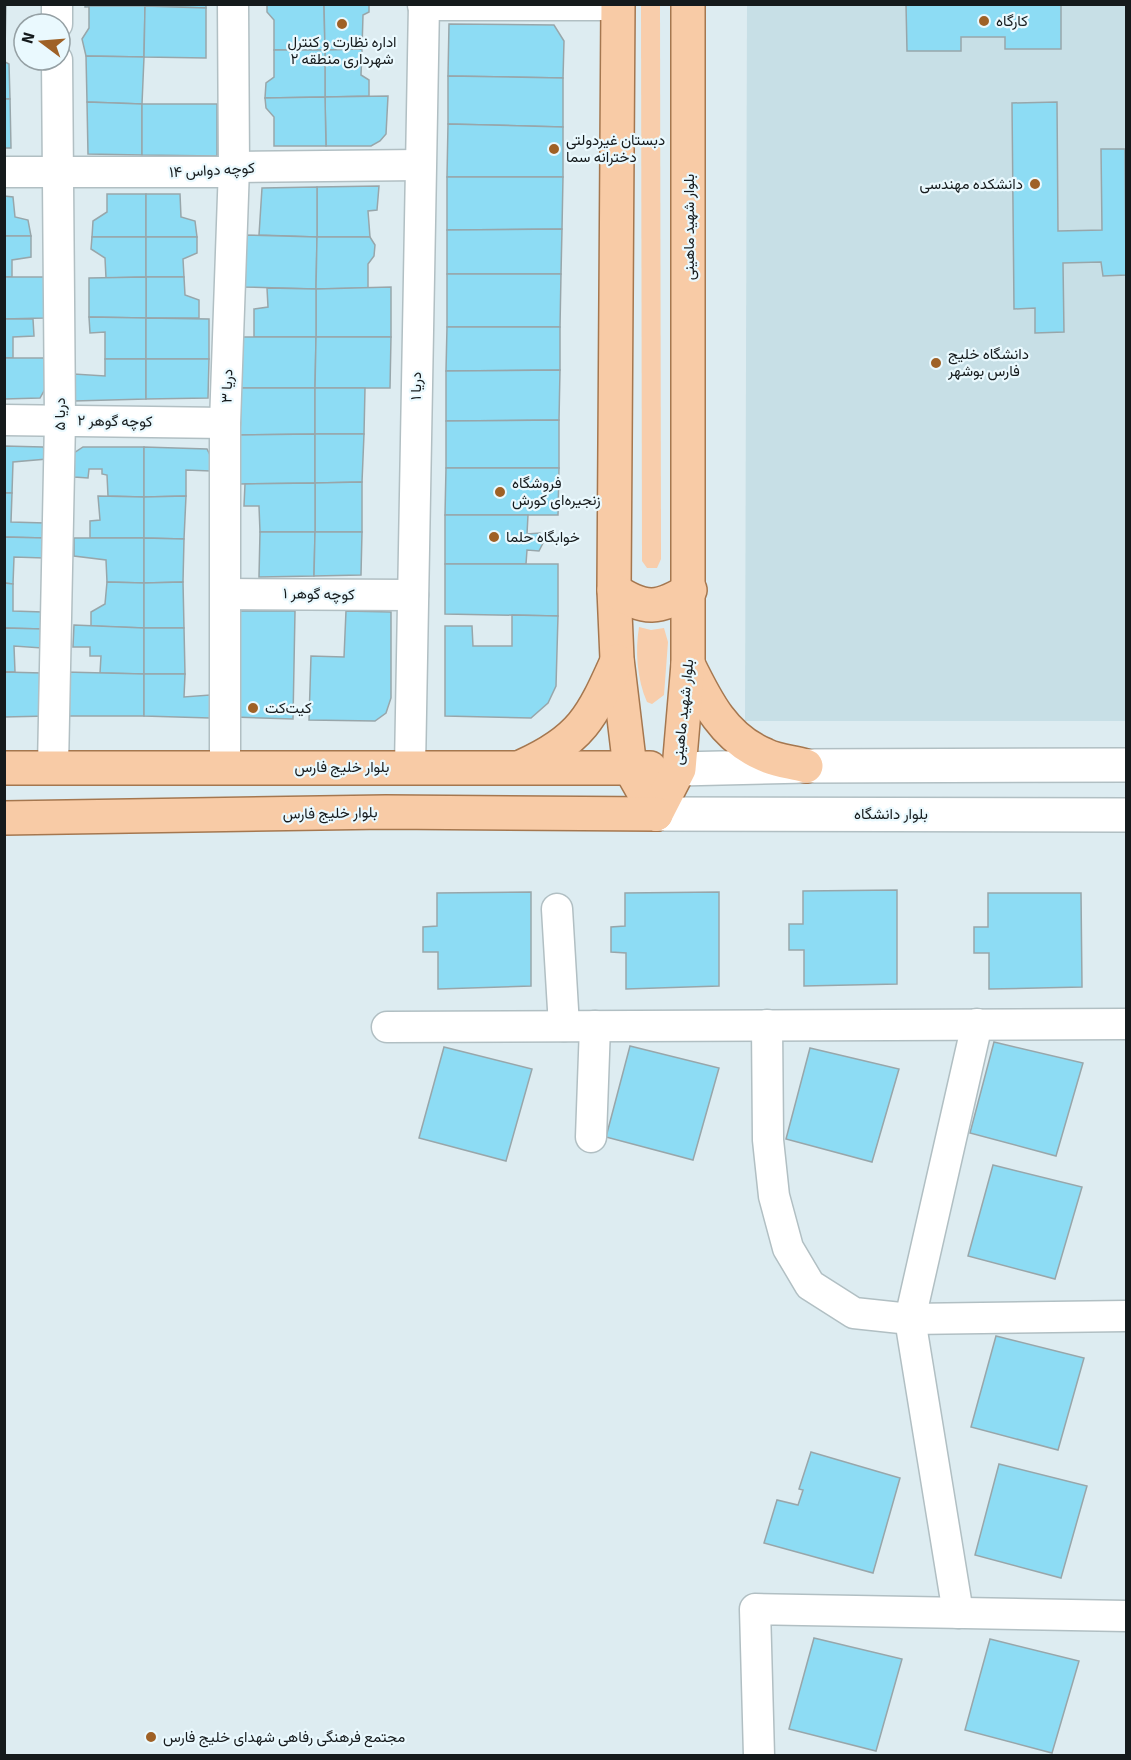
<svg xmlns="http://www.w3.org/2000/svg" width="1131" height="1760" viewBox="0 0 1131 1760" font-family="Signika,Vazirmatn,sans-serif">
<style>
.built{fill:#c7dfe6}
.green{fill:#f8cdab}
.building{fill:#8ddcf4;stroke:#98a6aa;stroke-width:1.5}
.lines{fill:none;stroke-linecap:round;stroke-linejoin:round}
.street-casing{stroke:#b1bfc3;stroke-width:33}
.secondary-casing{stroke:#b1bfc3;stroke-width:36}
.primary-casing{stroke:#a5774f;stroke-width:36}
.street{stroke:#fff;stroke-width:30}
.secondary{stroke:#fff;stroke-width:33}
.primary{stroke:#f8cba6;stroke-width:33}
.poi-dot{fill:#9f6126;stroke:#eaf9fe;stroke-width:2}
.labels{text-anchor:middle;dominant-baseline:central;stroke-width:4.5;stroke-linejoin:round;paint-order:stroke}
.poi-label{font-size:15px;fill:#151a1c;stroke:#eaf9fe;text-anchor:start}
.street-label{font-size:15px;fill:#151a1c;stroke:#eaf9fe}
</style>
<rect width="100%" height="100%" fill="#ddecf1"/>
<path class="built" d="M 747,5 L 1126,5 L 1126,721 L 745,721 Z"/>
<g class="green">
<path d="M 660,5 L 661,559 L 657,568 L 647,568 L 642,561 L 641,5 Z"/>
<path d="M 639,627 L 651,630 L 664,628 L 668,642 L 664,695 L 652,704 L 647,702 C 637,679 635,651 639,627 Z"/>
</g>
<g class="building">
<path d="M 4,4 L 6,4 L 5,51 L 4,51 Z"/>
<path d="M 85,4 L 145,4 L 85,7 Z"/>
<path d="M 145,4 L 206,4 L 206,8 L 145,6 Z"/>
<path d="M 267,4 L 324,4 L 325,50 L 274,50 L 274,20 L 267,12 Z"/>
<path d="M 324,4 L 369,4 L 369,12 L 363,15 L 362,49 L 325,50 Z"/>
<path d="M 906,4 L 1061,4 L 1061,49 L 1005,49 L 1005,37 L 961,37 L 961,51 L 907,51 Z"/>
<path d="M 89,6 L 145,6 L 144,57 L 86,56 L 82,39 L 89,28 Z"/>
<path d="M 145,6 L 206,8 L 206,58 L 144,57 Z"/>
<path d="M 449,24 L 554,25 L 564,41 L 563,78 L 448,76 Z"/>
<path d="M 362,49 L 361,75 L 369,80 L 369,96 L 325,97 L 325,50 Z"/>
<path d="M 274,50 L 325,50 L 325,97 L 265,98 L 266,83 L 274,77 Z"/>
<path d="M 4,51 L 5,62 L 9,64 L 10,99 L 4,99 Z"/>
<path d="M 86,56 L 144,57 L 142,104 L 87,102 Z"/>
<path d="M 448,76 L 563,78 L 563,127 L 448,124 Z"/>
<path d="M 388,96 L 386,134 L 380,141 L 371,146 L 326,146 L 325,97 Z"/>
<path d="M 325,97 L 326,146 L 274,146 L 274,117 L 266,108 L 265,98 Z"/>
<path d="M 4,99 L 10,99 L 11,148 L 4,148 Z"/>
<path d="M 87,102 L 142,104 L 142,155 L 88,154 Z"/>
<path d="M 1057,102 L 1058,231 L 1102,230 L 1101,149 L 1125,149 L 1126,275 L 1103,276 L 1101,262 L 1063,263 L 1064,332 L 1035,333 L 1035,308 L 1014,309 L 1012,103 Z"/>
<path d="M 142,104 L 217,104 L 217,156 L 142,155 Z"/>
<path d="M 448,124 L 563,127 L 563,177 L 447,177 Z"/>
<path d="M 447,177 L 563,177 L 562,229 L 447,230 Z"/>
<path d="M 379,186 L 377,210 L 368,211 L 370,237 L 317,237 L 317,187 Z"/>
<path d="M 317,187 L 317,237 L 259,235 L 262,188 Z"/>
<path d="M 107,194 L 146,194 L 146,237 L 92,237 L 93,221 L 107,212 Z"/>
<path d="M 146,194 L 180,194 L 181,217 L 195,221 L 197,237 L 146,237 Z"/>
<path d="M 4,196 L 13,197 L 15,217 L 28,220 L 31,236 L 4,236 Z"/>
<path d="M 562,229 L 561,274 L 447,274 L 447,230 Z"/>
<path d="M 244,235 L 317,237 L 316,289 L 243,287 Z"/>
<path d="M 4,236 L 31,236 L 31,257 L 12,260 L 12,277 L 4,277 Z"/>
<path d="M 92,237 L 146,237 L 146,277 L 106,278 L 105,258 L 91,249 Z"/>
<path d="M 146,237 L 197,237 L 197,253 L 183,259 L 184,277 L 146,277 Z"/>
<path d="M 317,237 L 370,237 L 375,245 L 374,256 L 368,264 L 368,288 L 316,289 Z"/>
<path d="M 447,274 L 561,274 L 560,327 L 447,327 Z"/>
<path d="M 4,277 L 44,277 L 44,318 L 4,319 Z"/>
<path d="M 146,277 L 184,277 L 185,295 L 199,300 L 199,318 L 146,318 Z"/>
<path d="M 146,277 L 146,318 L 89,317 L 89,278 Z"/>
<path d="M 391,287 L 391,337 L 316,337 L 316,289 Z"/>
<path d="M 267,288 L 316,289 L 316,337 L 254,337 L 254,309 L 268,307 Z"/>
<path d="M 89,317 L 146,318 L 146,359 L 105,359 L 105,332 L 90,333 Z"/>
<path d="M 146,318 L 209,319 L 209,359 L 146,359 Z"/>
<path d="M 4,319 L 33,319 L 34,336 L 13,337 L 13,358 L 4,358 Z"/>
<path d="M 447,327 L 560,327 L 560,370 L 446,371 Z"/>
<path d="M 242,337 L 316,337 L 315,388 L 241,388 Z"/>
<path d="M 316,337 L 391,337 L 390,388 L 315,388 Z"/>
<path d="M 4,358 L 44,358 L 45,389 L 40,398 L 4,399 Z"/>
<path d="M 105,359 L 146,359 L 146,399 L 74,401 L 74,374 L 105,376 Z"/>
<path d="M 146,359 L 209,359 L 208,398 L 146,399 Z"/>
<path d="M 560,370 L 559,420 L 446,421 L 446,371 Z"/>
<path d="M 241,388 L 315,388 L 315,434 L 240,435 Z"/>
<path d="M 315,388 L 365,388 L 364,434 L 315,434 Z"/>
<path d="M 559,420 L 559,468 L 446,468 L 446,421 Z"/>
<path d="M 315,434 L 315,483 L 239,484 L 240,435 Z"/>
<path d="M 315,434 L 364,434 L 362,482 L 315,483 Z"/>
<path d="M 4,446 L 43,447 L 48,454 L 47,459 L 13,462 L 12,493 L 4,493 Z"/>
<path d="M 83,447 L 144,447 L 144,497 L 108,496 L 107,475 L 102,474 L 102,469 L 89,469 L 88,478 L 74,477 L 74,453 Z"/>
<path d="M 144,447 L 207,449 L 211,457 L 211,471 L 186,470 L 186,496 L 144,497 Z"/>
<path d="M 446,468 L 559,468 L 558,515 L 445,515 Z"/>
<path d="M 362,482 L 362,532 L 315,532 L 315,483 Z"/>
<path d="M 315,483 L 315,532 L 260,532 L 259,506 L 244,506 L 245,484 Z"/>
<path d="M 4,493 L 12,493 L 11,522 L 45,523 L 45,538 L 4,537 Z"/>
<path d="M 98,496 L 144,497 L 144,538 L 90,538 L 90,521 L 100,520 Z"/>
<path d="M 186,496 L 184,539 L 144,538 L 144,497 Z"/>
<path d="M 445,515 L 528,515 L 527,534 L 540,533 L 544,541 L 539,551 L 527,550 L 526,564 L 445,564 Z"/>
<path d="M 260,532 L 315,532 L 314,576 L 259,577 Z"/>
<path d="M 315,532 L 362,532 L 361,575 L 314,576 Z"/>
<path d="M 4,537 L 45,538 L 44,558 L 14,557 L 13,584 L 4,583 Z"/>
<path d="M 74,538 L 144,538 L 144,583 L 107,582 L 106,560 L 74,556 Z"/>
<path d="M 144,538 L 184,539 L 183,582 L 144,583 Z"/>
<path d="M 445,564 L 558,564 L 558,616 L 445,614 Z"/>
<path d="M 107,582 L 144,583 L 144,628 L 91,626 L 91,612 L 105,604 Z"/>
<path d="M 183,582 L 184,628 L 144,628 L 144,583 Z"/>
<path d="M 4,583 L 13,584 L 13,611 L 43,612 L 43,629 L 4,628 Z"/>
<path d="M 236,611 L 295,611 L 293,719 L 234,717 Z"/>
<path d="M 346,611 L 391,612 L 391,698 L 386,713 L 375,721 L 309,720 L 311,656 L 344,657 Z"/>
<path d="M 512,615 L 558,616 L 556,686 L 548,703 L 531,718 L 445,716 L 445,626 L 472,626 L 473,646 L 512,646 Z"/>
<path d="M 74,625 L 144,628 L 144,674 L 100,673 L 101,656 L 90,656 L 90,647 L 73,647 Z"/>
<path d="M 4,628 L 43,629 L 42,648 L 14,646 L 15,672 L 4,672 Z"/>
<path d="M 144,628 L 184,628 L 185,674 L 144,674 Z"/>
<path d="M 4,672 L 42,673 L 48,716 L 4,717 Z"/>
<path d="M 65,672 L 144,674 L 144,716 L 64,716 Z"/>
<path d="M 144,674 L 185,674 L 184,697 L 210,695 L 210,718 L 144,716 Z"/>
<path d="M 897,890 L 897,984 L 804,986 L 804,950 L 789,950 L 789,924 L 803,924 L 803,891 Z"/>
<path d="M 531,892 L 531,986 L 438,989 L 438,952 L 423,952 L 423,927 L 437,926 L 437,893 Z"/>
<path d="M 719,892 L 719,986 L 626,989 L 626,953 L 611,952 L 611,927 L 625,926 L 625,893 Z"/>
<path d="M 988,893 L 1081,893 L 1082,987 L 989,989 L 989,953 L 974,953 L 974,927 L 988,927 Z"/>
<path d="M 994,1042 L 1083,1063 L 1056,1156 L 970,1133 Z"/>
<path d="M 630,1046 L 719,1068 L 693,1160 L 606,1137 Z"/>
<path d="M 444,1047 L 532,1069 L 506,1161 L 419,1138 Z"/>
<path d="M 810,1048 L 899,1069 L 872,1162 L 786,1139 Z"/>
<path d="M 993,1165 L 1082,1187 L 1055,1279 L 968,1256 Z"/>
<path d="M 996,1336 L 1084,1358 L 1058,1450 L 971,1427 Z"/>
<path d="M 811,1452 L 900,1478 L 873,1573 L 764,1543 L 777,1500 L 798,1505 L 803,1490 L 799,1489 Z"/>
<path d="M 999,1464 L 1087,1486 L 1061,1578 L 975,1555 Z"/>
<path d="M 814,1638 L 902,1659 L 876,1751 L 789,1729 Z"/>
<path d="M 990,1639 L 1079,1661 L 1052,1753 L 965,1730 Z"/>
</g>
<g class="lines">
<g class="street-casing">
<g id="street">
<path d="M 423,5 L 618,5"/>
<path d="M 57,24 L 57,4"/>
<path d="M 4,172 L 222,172 L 234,167 L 420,165"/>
<path d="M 4,420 L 225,423"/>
<path d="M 226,594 L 413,595"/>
<path d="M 53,767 L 60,420 L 57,60"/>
<path d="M 225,767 L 225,423 L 234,167 L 233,4"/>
<path d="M 410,767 L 424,4"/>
<path d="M 557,909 L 564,1026"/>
<path d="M 767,1025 L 768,1140 L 774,1196 L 788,1248 L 810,1285 L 854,1313 L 910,1319 L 1126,1316"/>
<path d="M 387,1027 L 1126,1024"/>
<path d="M 591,1137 L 595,1026"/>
<path d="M 958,1613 L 910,1319 L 977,1024"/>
<path d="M 759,1756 L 755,1609 L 1126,1616"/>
</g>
</g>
<g class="secondary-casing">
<g id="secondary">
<path d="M 679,769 L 806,766 L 1126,765"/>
<path d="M 656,814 L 1126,815"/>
</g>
</g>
<g class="primary-casing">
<g id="primary">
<path d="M 618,4 L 614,590 L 617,659 L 630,768 L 656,814"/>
<path d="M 614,590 C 646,611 658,609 690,590"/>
<path d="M 688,664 C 706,701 724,738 765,755 C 777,761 792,762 806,766"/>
<path d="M 523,766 C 581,740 592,717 617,661"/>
<path d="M 4,768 L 650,768"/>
<path d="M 656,814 L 679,769 L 688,664 L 688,4"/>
<path d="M 4,818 L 386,812 L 656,814"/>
</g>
</g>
<use href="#street" class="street"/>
<use href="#secondary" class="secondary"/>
<use href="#primary" class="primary"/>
</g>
<g class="poi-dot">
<circle cx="984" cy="21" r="6"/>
<circle cx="342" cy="24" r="6"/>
<circle cx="554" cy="149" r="6"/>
<circle cx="1035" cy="184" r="6"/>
<circle cx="936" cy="363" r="6"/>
<circle cx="500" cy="492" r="6"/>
<circle cx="494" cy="537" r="6"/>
<circle cx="253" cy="708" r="6"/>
<circle cx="151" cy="1737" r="6"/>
</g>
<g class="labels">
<g class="poi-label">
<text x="996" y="21">کارگاه</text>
<text x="342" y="42" text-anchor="middle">اداره‌ نظارت و کنترل<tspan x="342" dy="17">شهرداری منطقه ۲</tspan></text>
<text x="566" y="140">دبستان غیردولتی<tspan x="566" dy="17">دخترانه سما</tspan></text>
<text x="1023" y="184" text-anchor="end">دانشکده مهندسی</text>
<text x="948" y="354">دانشگاه خلیج<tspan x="948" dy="17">فارس بوشهر</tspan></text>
<text x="512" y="483">فروشگاه<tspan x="512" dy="17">زنجیره‌ای کورش</tspan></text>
<text x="506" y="537">خوابگاه حلما</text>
<text x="265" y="708">کیت‌کت</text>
<text x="163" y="1737">مجتمع فرهنگی رفاهی شهدای خلیج فارس</text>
</g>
<g class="street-label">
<text transform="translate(212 170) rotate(-3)">کوچه دواس ۱۴</text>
<text transform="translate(689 227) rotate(-90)">بلوار شهید ماهینی</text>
<text transform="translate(227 386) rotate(-88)">دریا ۳</text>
<text transform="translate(416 386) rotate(-89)">دریا ۱</text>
<text transform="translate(60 414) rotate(-90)">دریا ۵</text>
<text transform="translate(115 421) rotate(1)">کوچه گوهر ۲</text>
<text transform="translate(319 594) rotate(1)">کوچه گوهر ۱</text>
<text transform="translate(683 712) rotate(-84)">بلوار شهید ماهینی</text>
<text x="342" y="767">بلوار خلیج‌ فارس</text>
<text transform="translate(330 813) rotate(-1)">بلوار خلیج ‌فارس</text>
<text x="891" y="814">بلوار دانشگاه</text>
</g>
</g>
<rect width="1131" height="1760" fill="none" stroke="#151a1c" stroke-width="12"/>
<g transform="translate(42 42) rotate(286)"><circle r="28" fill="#eaf9fe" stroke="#95a0a4" stroke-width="1.5"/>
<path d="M0-4.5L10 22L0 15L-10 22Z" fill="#9f6126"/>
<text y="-9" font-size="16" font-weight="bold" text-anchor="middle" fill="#151a1c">N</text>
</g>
</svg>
